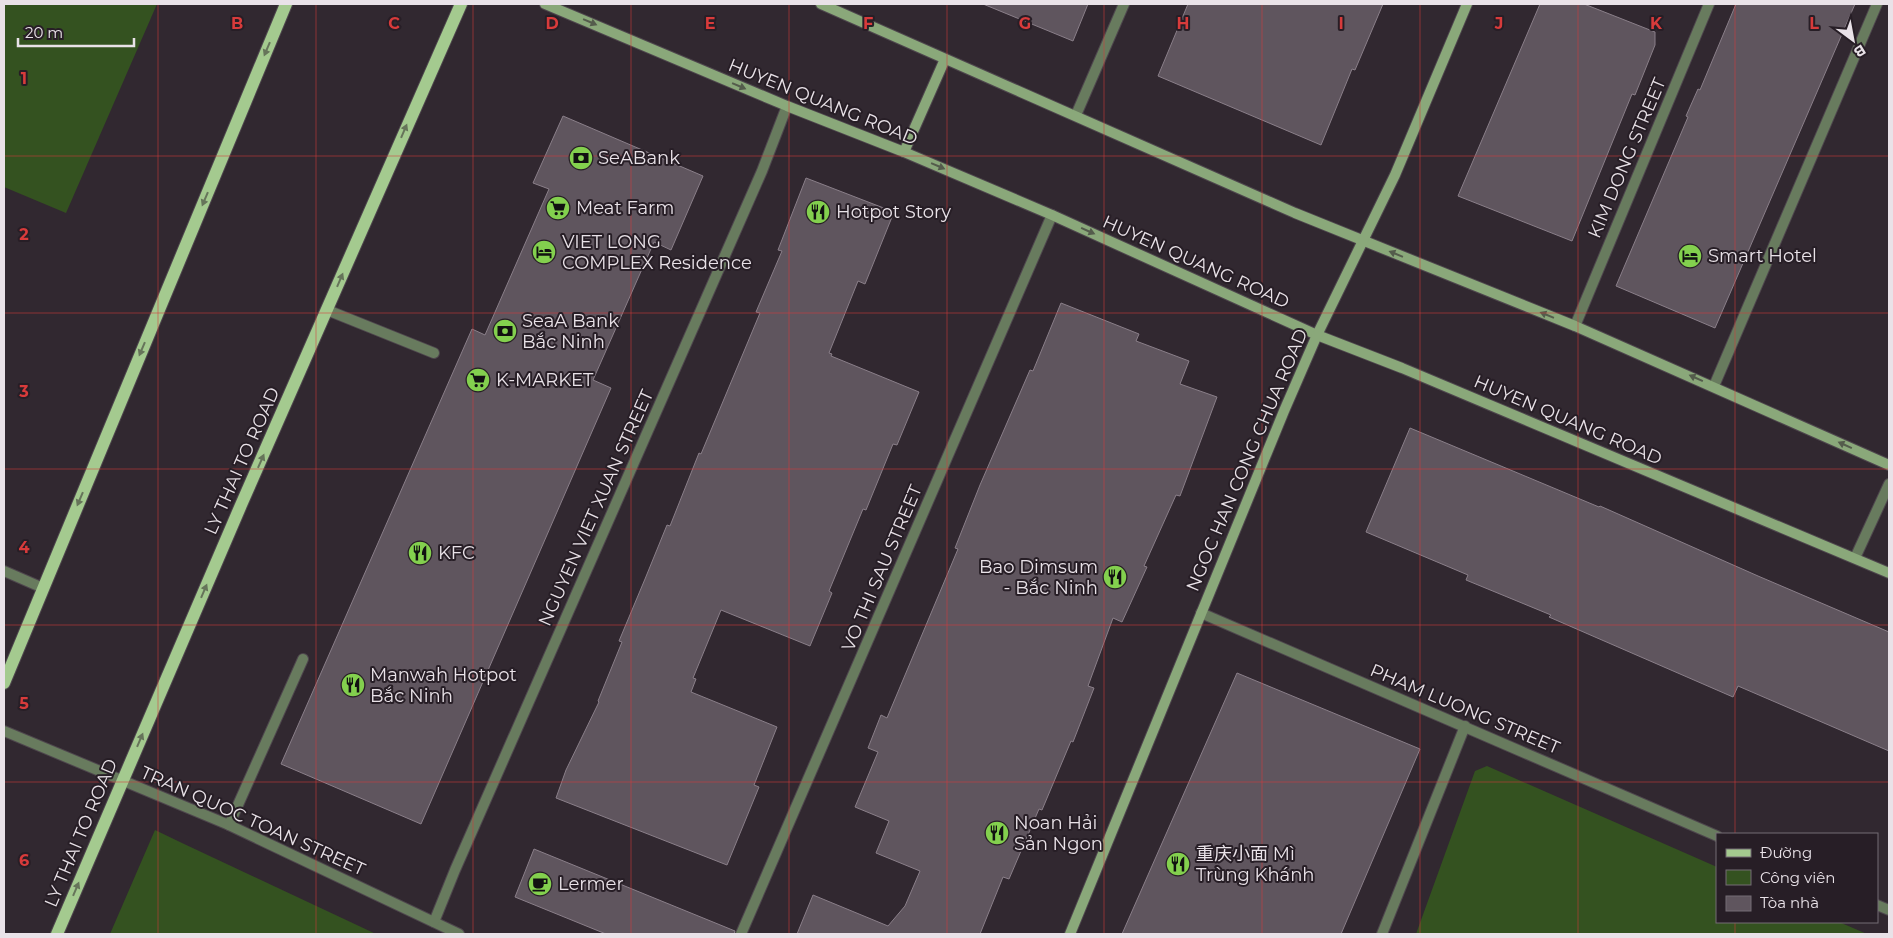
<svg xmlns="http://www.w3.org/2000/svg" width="1893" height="938" viewBox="0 0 1893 938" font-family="Montserrat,'Noto Sans SC',sans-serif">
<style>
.green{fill:#345220}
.building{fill:#5f555e;stroke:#8a7f89}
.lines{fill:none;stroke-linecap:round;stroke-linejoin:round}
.lane-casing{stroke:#4e464d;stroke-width:12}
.street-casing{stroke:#4e464d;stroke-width:12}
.secondary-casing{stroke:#4e464d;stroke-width:12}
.primary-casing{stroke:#4e464d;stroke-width:14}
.lane{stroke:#687b5e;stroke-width:10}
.street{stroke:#687b5e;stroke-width:10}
.secondary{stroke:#8aa87a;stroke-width:10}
.primary{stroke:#a4ca8f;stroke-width:12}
.oneway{fill:#545c4c}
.oneway2{fill:#66745a}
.grid{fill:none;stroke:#d83b3b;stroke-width:1;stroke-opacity:0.55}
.labels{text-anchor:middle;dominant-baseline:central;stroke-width:4;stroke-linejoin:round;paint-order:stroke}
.street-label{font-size:18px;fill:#e9e2e8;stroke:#271e26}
.poi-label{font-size:18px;fill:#e9e2e8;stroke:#271e26;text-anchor:start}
.grid-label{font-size:16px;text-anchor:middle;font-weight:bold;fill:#d83b3b;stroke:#271e26;stroke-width:4;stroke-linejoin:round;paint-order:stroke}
</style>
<rect width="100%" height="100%" fill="#312830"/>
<g class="green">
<path d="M 4,4 L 157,4 L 66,213 L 4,187 Z"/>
<path d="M 1487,766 L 1717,867 L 1717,922 L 1839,922 L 1867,934 L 1416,934 L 1475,771 Z"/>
<path d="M 155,830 L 182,843 L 376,934 L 110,934 Z"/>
</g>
<g class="building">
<path d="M 983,4 L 1088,4 L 1073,41 Z"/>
<path d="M 1188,4 L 1383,4 L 1355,70 L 1352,69 L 1321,145 L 1158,76 Z"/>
<path d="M 1540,4 L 1584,4 L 1655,32 L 1655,45 L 1635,95 L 1632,94 L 1572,241 L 1458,196 Z"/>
<path d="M 1736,4 L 1855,4 L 1715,328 L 1616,286 L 1688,117 L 1686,116 L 1698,89 L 1700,90 Z"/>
<path d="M 563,116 L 703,176 L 671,250 L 654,242 L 593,380 L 611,388 L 421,824 L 281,764 L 472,329 L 485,335 L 549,189 L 533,183 Z"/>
<path d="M 806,178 L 894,212 L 865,284 L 858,281 L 829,353 L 832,354 L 831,356 L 919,392 L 897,445 L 893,444 L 866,510 L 863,509 L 829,591 L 832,593 L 810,646 L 721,610 L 693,678 L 696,679 L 691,692 L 777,727 L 754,785 L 759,787 L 727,865 L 556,798 L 566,770 L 599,702 L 598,701 L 622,642 L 619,641 L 645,579 L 667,525 L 670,526 L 699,453 L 701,454 L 760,313 L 756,312 L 782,251 L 778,250 Z"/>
<path d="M 1061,303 L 1139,334 L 1136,341 L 1189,361 L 1180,384 L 1217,397 L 1180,496 L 1176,495 L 1144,566 L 1147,567 L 1122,622 L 1113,618 L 1088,686 L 1094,688 L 1073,742 L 1071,741 L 1042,810 L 1039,809 L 1009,879 L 1003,877 L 980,934 L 797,934 L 813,895 L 888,926 L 905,906 L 920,871 L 876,853 L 889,821 L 855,807 L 878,752 L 868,748 L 881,715 L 887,718 L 958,549 L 955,548 L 980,485 L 1030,370 L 1033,371 Z"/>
<path d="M 1410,428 L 1599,507 L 1600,506 L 1758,576 L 1889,632 L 1889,751 L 1738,686 L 1733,697 L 1549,617 L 1551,615 L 1466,580 L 1468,575 L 1366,532 Z"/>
<path d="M 1237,673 L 1420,749 L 1341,934 L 1122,934 Z"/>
<path d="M 534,849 L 735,931 L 734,934 L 606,934 L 515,897 Z"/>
</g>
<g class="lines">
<g class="lane-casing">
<g id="lane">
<path d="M 327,310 L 434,353"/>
<path d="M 4,571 L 43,588"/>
<path d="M 229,825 L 303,659"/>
</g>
</g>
<g class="street-casing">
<g id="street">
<path d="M 1076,115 L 1124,4"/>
<path d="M 1575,326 L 1709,4"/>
<path d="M 1714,386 L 1877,4"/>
<path d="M 1855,558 L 1889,484"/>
<path d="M 1201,613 L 1717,836"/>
<path d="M 4,731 L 229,825 L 459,934"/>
<path d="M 1877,905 L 1889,910"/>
<path d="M 434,922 L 455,870 L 762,171 L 787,106"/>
<path d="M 741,934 L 1052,215"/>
<path d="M 1382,934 L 1465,726"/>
</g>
</g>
<g class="secondary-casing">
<g id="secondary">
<path d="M 545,4 L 787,106 L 904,152 L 1052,215 L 1317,335 L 1402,368 L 1889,573"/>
<path d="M 821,4 L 1295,213 L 1575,326 L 1889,465"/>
<path d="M 904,152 L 945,59"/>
<path d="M 1070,934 L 1284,411 L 1317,335 L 1395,175 L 1467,4"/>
</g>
</g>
<g class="primary-casing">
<g id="primary">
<path d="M 4,683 L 286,4"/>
<path d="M 57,934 L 241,505 L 461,4"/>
</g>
</g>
<use href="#lane" class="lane"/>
<use href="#street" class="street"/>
<use href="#secondary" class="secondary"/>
<use href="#primary" class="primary"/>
</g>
<defs><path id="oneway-solid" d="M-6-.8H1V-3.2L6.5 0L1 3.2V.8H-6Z" transform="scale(1.25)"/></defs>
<g class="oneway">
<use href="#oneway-solid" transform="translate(590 22) rotate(23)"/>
<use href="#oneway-solid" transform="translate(739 86) rotate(23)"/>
<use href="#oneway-solid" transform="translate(938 166) rotate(23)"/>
<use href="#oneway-solid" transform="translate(1088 231) rotate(24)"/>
<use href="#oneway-solid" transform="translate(1396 254) rotate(-158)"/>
<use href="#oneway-solid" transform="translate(1547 315) rotate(-158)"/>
<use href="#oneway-solid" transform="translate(1696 378) rotate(-156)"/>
<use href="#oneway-solid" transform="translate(1845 445) rotate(-156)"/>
</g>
<g class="oneway2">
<use href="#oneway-solid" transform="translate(267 49) rotate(113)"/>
<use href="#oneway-solid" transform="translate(404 131) rotate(-67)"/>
<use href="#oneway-solid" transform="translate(205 199) rotate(113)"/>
<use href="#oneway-solid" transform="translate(340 280) rotate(-67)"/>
<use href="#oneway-solid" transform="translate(142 349) rotate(113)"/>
<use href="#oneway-solid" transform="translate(261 461) rotate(-66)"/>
<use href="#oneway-solid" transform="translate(80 499) rotate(113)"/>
<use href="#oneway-solid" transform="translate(204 591) rotate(-67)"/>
<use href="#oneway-solid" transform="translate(140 740) rotate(-67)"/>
<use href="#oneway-solid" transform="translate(76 889) rotate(-67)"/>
</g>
<path class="grid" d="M 158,4 L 158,934M 316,4 L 316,934M 473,4 L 473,934M 631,4 L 631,934M 789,4 L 789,934M 947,4 L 947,934M 1104,4 L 1104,934M 1262,4 L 1262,934M 1420,4 L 1420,934M 1578,4 L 1578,934M 1735,4 L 1735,834M 4,156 L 1889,156M 4,313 L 1889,313M 4,469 L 1889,469M 4,625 L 1889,625M 4,782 L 1889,782M 1735,922 L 1735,934"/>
<defs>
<g id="bank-disc" transform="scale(1.25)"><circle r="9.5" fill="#83d04e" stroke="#271e26"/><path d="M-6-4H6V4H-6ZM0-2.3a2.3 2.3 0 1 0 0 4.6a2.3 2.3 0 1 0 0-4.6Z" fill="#111"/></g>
<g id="supermarket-disc" transform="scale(1.25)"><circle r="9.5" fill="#83d04e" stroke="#271e26"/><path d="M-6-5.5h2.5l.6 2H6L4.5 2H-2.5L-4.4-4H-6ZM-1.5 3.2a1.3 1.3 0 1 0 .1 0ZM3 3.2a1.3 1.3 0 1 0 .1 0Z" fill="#111"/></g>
<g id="restaurant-disc" transform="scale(1.25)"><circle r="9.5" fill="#83d04e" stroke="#271e26"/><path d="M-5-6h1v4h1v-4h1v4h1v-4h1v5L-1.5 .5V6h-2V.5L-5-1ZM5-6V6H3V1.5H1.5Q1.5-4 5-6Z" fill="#111"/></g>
<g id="hotel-disc" transform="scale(1.25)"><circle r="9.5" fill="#83d04e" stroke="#271e26"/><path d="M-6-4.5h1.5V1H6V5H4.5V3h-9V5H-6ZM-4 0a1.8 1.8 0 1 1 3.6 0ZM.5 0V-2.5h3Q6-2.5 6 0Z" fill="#111"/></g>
<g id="cafe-disc" transform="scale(1.25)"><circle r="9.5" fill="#83d04e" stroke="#271e26"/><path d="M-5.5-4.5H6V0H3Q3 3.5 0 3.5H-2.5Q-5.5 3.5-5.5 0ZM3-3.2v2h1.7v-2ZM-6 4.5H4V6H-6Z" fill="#111"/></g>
</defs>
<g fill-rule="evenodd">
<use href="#bank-disc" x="581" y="158"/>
<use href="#supermarket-disc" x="558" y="208"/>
<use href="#restaurant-disc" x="818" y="212"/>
<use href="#hotel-disc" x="544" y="252"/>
<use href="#hotel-disc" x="1690" y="256"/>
<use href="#bank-disc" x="505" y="331"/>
<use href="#supermarket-disc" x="478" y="380"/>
<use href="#restaurant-disc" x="420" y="553"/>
<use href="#restaurant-disc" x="1115" y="577"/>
<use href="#restaurant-disc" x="353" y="685"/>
<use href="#restaurant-disc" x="997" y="833"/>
<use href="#restaurant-disc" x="1178" y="864"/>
<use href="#cafe-disc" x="540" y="884"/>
</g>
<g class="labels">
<g class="street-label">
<text transform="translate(823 102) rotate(22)">HUYEN QUANG ROAD</text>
<text transform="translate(1627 158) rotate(-67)">KIM DONG STREET</text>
<text transform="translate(1196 262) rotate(24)">HUYEN QUANG ROAD</text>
<text transform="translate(1568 420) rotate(23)">HUYEN QUANG ROAD</text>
<text transform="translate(1247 460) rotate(-67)">NGOC HAN CONG CHUA ROAD</text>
<text transform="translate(242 461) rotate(-66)">LY THAI TO ROAD</text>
<text transform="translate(596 508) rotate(-66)">NGUYEN VIET XUAN STREET</text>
<text transform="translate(882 568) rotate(-67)">VO THI SAU STREET</text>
<text transform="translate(1465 709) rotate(23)">PHAM LUONG STREET</text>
<text transform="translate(253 821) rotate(24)">TRAN QUOC TOAN STREET</text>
<text transform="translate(81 833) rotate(-67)">LY THAI TO ROAD</text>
</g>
<g class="poi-label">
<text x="598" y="158">SeABank</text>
<text x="576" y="208">Meat Farm</text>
<text x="836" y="212">Hotpot Story</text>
<text x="562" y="242">VIET LONG<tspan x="562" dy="21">COMPLEX Residence</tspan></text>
<text x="1708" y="256">Smart Hotel</text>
<text x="522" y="321">SeaA Bank<tspan x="522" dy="21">Bắc Ninh</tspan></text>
<text x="496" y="380">K-MARKET</text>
<text x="438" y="553">KFC</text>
<text x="1098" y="567" text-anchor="end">Bao Dimsum<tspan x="1098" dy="21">- Bắc Ninh</tspan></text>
<text x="370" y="675">Manwah Hotpot<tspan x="370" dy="21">Bắc Ninh</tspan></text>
<text x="1014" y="823">Noan Hải<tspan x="1014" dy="21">Sản Ngon</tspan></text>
<text x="1196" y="854">重庆小面 Mì<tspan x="1196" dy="21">Trùng Khánh</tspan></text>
<text x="558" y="884">Lermer</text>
</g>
</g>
<g class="grid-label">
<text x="237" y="29">B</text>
<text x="394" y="29">C</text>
<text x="552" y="29">D</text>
<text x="710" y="29">E</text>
<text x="868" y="29">F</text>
<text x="1025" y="29">G</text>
<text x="1183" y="29">H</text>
<text x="1341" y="29">I</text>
<text x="1499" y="29">J</text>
<text x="1656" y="29">K</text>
<text x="1814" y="29">L</text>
<text x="24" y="84">1</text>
<text x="24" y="240">2</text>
<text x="24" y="397">3</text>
<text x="24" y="553">4</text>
<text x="24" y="709">5</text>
<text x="24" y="866">6</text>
</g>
<rect width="1893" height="938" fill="none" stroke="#e9e2e8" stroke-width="10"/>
<rect x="1716" y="833" width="162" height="90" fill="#271e26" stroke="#756c74"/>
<rect x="1726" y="849" width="25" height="8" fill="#a4ca8f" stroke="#756c74"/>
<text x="1760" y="858" font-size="15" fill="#e9e2e8">Đường</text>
<rect x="1726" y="870" width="25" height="15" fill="#345220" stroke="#756c74"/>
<text x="1760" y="883" font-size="15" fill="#e9e2e8">Công viên</text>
<rect x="1726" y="896" width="25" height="15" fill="#5f555e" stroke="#756c74"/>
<text x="1760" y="908" font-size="15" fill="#e9e2e8">Tòa nhà</text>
<g transform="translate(1853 40) rotate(148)" stroke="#271e26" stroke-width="4" paint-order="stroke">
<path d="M0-4L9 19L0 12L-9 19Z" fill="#e9e2e8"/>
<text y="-8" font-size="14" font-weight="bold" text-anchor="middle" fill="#e9e2e8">B</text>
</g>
<path d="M18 38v8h116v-8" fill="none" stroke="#e9e2e8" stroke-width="2.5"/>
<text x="25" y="38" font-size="15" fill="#e9e2e8" stroke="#271e26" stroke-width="4" paint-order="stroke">20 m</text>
</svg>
